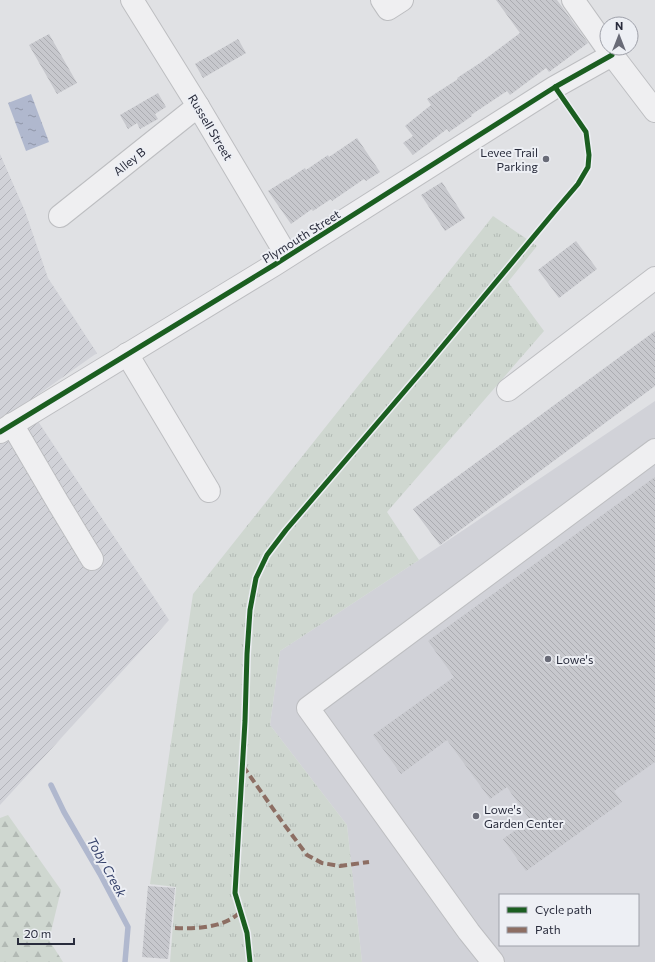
<svg xmlns="http://www.w3.org/2000/svg" width="655" height="962" viewBox="0 0 655 962" font-family="Commissioner,sans-serif">
<style>
.built{fill:#d1d2d8;fill-rule:evenodd}
.industrial{fill:url(#industrial-furrows)}
.grass{fill:url(#grass-tufts)}
.forest{fill:url(#forest-firs)}
.water{fill:url(#water-ripples)}
.lines{fill:none;stroke-linecap:round;stroke-linejoin:round}
.stream{stroke:#b0b8ce;stroke-width:5.5}
.building{fill:url(#building-back-hatch)}
.minor-casing{stroke:#bdbec1;stroke-width:24}
.minor{stroke:#efeff1;stroke-width:22}
.quiet{stroke:#8d6e63;stroke-width:4;stroke-dasharray:8 4;stroke-linecap:butt}
.cycleway-casing{stroke:#edeff4;stroke-width:8}
.cycleway{stroke:#1b5e20;stroke-width:5}
.poi-dot{fill:#696b77;stroke:#edeff4;stroke-width:1.5}
.labels{text-anchor:middle;dominant-baseline:central;stroke-width:4;stroke-linejoin:round;paint-order:stroke}
.street-label{font-size:12px;fill:#292c3c;stroke:#edeff4}
.poi-label{font-size:12px;fill:#292c3c;stroke:#edeff4;text-anchor:start}
.water-label{font-size:13px;font-style:italic;fill:#37436c;stroke:#edeff4}
</style>
<defs>
<pattern id="industrial-furrows" width="10" height="10" patternUnits="userSpaceOnUse"><rect width="10" height="10" fill="#d1d2d8"/><path d="M-1 1l2-2M0 10L10 0M9 11l2-2" fill="none" stroke="#b3b4ba"/></pattern>
<pattern id="grass-tufts" width="24" height="20" patternUnits="userSpaceOnUse"><rect width="24" height="20" fill="#cfd7d0"/><path d="M3 7l-1-3M5 7V3M7 7l1-3M15 17l-1-3M17 17v-4M19 17l1-3" fill="none" stroke="#b2b9b4"/></pattern>
<pattern id="forest-firs" width="22" height="20" patternUnits="userSpaceOnUse"><rect width="22" height="20" fill="#cfd7d0"/><path d="M5 1l3.5 6h-7zM16 11l3.5 6h-7z" fill="#b2b9b4"/></pattern>
<pattern id="water-ripples" width="26" height="14" patternUnits="userSpaceOnUse"><rect width="26" height="14" fill="#b0b8ce"/><path d="M2 4q2-2 4 0t4 0M15 11q2-2 4 0t4 0" fill="none" stroke="#8f96a8"/></pattern>
<pattern id="building-back-hatch" width="6" height="6" patternUnits="userSpaceOnUse"><rect width="6" height="6" fill="#c7c8cd"/><path d="M-1 5l2 2M0 0l6 6M5-1l2 2" fill="none" stroke="#abacb1"/></pattern>
</defs>
<rect width="100%" height="100%" fill="#e0e1e4"/>
<path class="built" d="M 655,401 L 655,962 L 362,962 L 347,825 L 270,725 L 280,651 L 419,560 ZM 500,895 L 638,895 L 638,945 L 500,945 Z"/>
<path class="industrial" d="M 0,154 L 25,211 L 48,278 L 97,353 L 26,403 L 169,620 L 0,805 Z"/>
<path class="grass" d="M 493,216 L 537,246 L 508,282 L 544,331 L 387,512 L 419,560 L 280,651 L 270,725 L 347,825 L 362,962 L 170,962 L 176,887 L 150,884 L 193,594 Z"/>
<path class="forest" d="M 8,815 L 61,890 L 49,940 L 63,962 L 0,962 L 0,818 Z"/>
<path class="water" d="M 31,94 L 49,142 L 26,151 L 8,103 Z"/>
<g class="lines">
<path class="stream" d="M 51,785 L 64,812 L 100,874 L 128,927 L 125,962"/>
</g>
<g class="building">
<path d="M 496,0 L 557,0 L 588,43 L 549,72 L 546,68 L 510,95 L 507,91 L 471,115 L 472,116 L 449,132 L 447,129 L 413,155 L 403,143 L 413,136 L 405,126 L 431,105 L 427,99 L 458,79 L 457,78 L 480,63 L 520,33 Z"/>
<path d="M 49,34 L 77,83 L 57,94 L 29,45 Z"/>
<path d="M 238,39 L 246,53 L 203,78 L 195,64 Z"/>
<path d="M 158,93 L 166,107 L 155,114 L 158,119 L 140,129 L 137,123 L 128,129 L 120,115 Z"/>
<path d="M 357,138 L 380,172 L 366,181 L 364,179 L 332,201 L 331,199 L 313,211 L 312,209 L 291,224 L 268,191 L 287,179 L 287,180 L 305,168 L 306,170 L 328,155 L 329,157 Z"/>
<path d="M 442,182 L 465,218 L 445,231 L 421,195 Z"/>
<path d="M 576,241 L 597,269 L 559,298 L 538,270 Z"/>
<path d="M 655,331 L 655,386 L 440,545 L 413,509 Z"/>
<path d="M 655,477 L 655,762 L 614,791 L 622,802 L 526,871 L 503,839 L 530,820 L 507,787 L 490,799 L 447,740 L 401,774 L 373,735 L 454,677 L 428,641 Z"/>
<path d="M 148,886 L 175,888 L 168,959 L 142,957 Z"/>
</g>
<g class="lines">
<g class="minor-casing">
<g id="minor">
<path d="M 132,0 L 198,106 L 287,256"/>
<path d="M 382,0 L 388,9 L 402,0"/>
<path d="M 573,0 L 607,48"/>
<path d="M 607,48 L 655,111"/>
<path d="M 60,216 L 198,106"/>
<path d="M 127,354 L 209,491"/>
<path d="M 508,390 L 655,278"/>
<path d="M 12,424 L 57,501 L 92,559"/>
<path d="M 0,432 L 274,265 L 555,87 L 612,55"/>
<path d="M 493,962 L 469,932 L 308,708 L 655,450"/>
</g>
</g>
<use href="#minor" class="minor"/>
<g class="quiet">
<path d="M 243,766 L 283,823 L 307,855 L 322,863 L 340,866 L 369,862"/>
<path d="M 175,928 C 194,929 214,928 231,919 C 235,917 238,914 241,911"/>
</g>
<g class="cycleway-casing">
<g id="cycleway">
<path d="M 0,432 L 274,265 L 555,87 L 612,55"/>
<path d="M 250,962 L 247,933 L 235,893 L 245,721 L 247,654 L 250,610 L 256,578 L 267,555 L 286,530 L 427,365 L 555,211 L 578,184 L 588,167 L 589,155 L 586,132 L 555,87"/>
</g>
</g>
<use href="#cycleway" class="cycleway"/>
</g>
<g class="poi-dot">
<circle cx="546" cy="159" r="4"/>
<circle cx="548" cy="659" r="4"/>
<circle cx="476" cy="816" r="4"/>
</g>
<g class="labels">
<g class="street-label">
<text transform="translate(211 127) rotate(59)">Russell Street</text>
<text transform="translate(129 161) rotate(-39)">Alley B</text>
<text transform="translate(301 236) rotate(-32)">Plymouth Street</text>
</g>
<g class="poi-label">
<text x="538" y="152" text-anchor="end">Levee Trail<tspan x="538" dy="14">Parking</tspan></text>
<text x="556" y="659">Lowe's</text>
<text x="484" y="809">Lowe's<tspan x="484" dy="14">Garden Center</tspan></text>
</g>
<g class="water-label">
<text transform="translate(107 867) rotate(61)">Toby Creek</text>
</g>
</g>
<rect x="499" y="894" width="140" height="52" fill="#edeff4" stroke="#9fa1aa"/>
<rect x="507" y="907" width="20" height="6" fill="#1b5e20" stroke="#9fa1aa"/>
<text x="535" y="914" font-size="12" fill="#292c3c">Cycle path</text>
<rect x="507" y="927" width="20" height="6" fill="#8d6e63" stroke="#9fa1aa"/>
<text x="535" y="934" font-size="12" fill="#292c3c">Path</text>
<g transform="translate(619 36)"><circle r="19" fill="#edeff4" stroke="#9fa1aa"/>
<path d="M0-3L7 15L0 10L-7 15Z" fill="#696b77"/>
<text y="-6" font-size="11" font-weight="bold" text-anchor="middle" fill="#292c3c">N</text>
</g>
<path d="M18 938v6h56v-6" fill="none" stroke="#292c3c" stroke-width="2"/>
<text x="24" y="938" font-size="12" fill="#292c3c" stroke="#edeff4" stroke-width="3" paint-order="stroke">20 m</text>
</svg>
